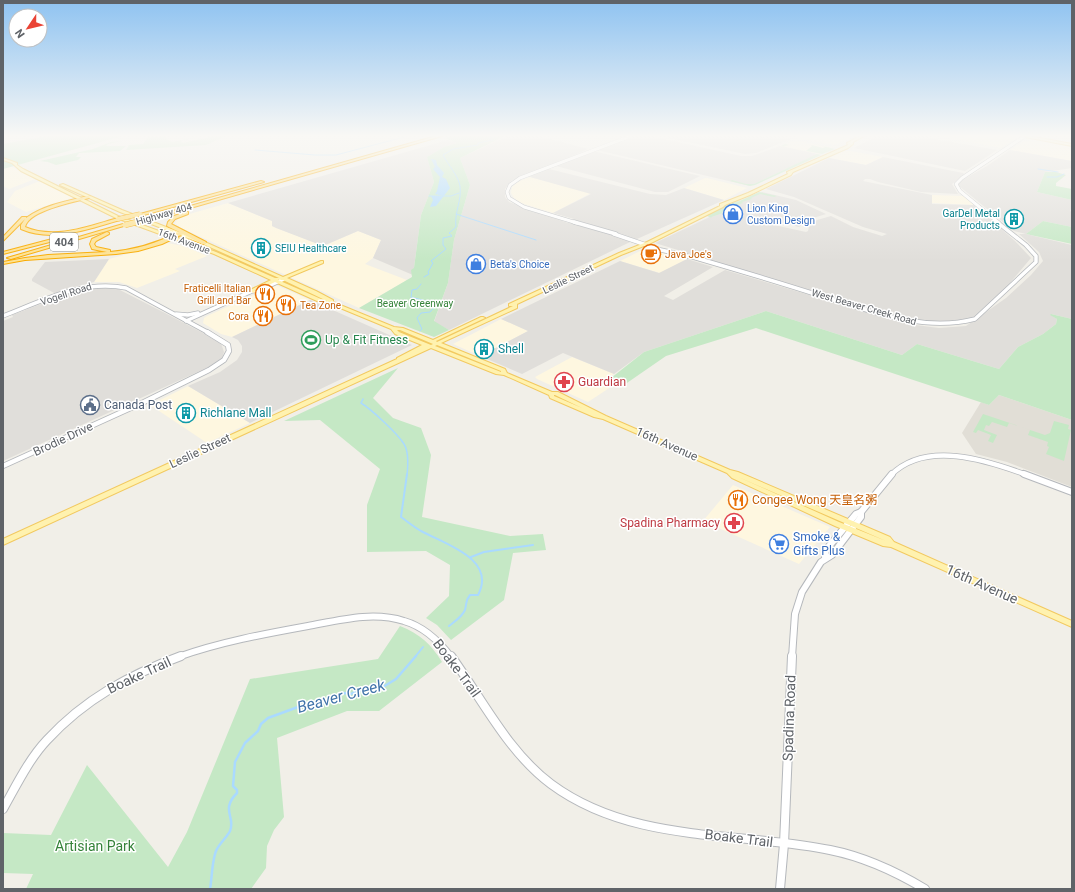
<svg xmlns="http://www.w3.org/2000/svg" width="1075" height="892" viewBox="0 0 1075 892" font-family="Roboto,'Noto Sans SC',sans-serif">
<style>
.commercial{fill:#fef7e0}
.industrial{fill:#e0deda;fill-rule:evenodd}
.education{fill:#e1ded6}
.green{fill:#c5e8c5}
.water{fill:#aadaff}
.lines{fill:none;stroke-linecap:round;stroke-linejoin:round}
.stream-far3{stroke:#aadaff;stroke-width:1}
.stream-far2{stroke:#aadaff;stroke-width:1.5}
.stream-far1{stroke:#aadaff;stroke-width:2}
.stream{stroke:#aadaff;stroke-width:2.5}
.minor-far4-casing{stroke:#b5b8bc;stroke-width:4}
.minor-far3-casing{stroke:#b5b8bc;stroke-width:5}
.minor-far2-casing{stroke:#b5b8bc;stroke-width:6}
.minor-far1-casing{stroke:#b5b8bc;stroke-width:8}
.minor-casing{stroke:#b5b8bc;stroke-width:10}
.major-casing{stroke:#f2c960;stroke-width:2}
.highway-casing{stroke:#f9ab00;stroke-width:2}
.minor-far4{stroke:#fff;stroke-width:3}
.minor-far3{stroke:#fff;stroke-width:3.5}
.minor-far2{stroke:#fff;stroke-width:4.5}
.minor-far1{stroke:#fff;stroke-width:6}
.minor{stroke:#fff;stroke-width:8}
.major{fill:#fff2af;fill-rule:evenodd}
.highway{fill:#fde293;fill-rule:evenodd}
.highway-bridge-far1-casing{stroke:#f9ab00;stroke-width:5;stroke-linecap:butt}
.highway-bridge-casing{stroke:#f9ab00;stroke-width:6;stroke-linecap:butt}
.highway-bridge-far1{stroke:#fde293;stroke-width:4}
.highway-bridge{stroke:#fde293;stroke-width:5}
.labels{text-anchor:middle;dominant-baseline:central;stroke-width:3;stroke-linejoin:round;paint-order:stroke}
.far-shop-label{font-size:10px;fill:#366cbe;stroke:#fff;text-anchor:start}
.far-culture-label{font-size:10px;fill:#0d838f;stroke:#fff;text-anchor:end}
.far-street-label{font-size:10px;fill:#5f6368;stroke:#fff}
.far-food-label{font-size:10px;fill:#c56008;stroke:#fff;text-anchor:start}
.far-park-label{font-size:10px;fill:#348238;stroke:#fff}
.shield{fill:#fff;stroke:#8f9295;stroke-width:1}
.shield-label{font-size:11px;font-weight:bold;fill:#5f6368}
.leisure-label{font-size:12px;fill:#27864d;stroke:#fff;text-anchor:start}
.culture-label{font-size:12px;fill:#0d838f;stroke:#fff;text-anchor:start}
.health-label{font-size:12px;fill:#be3a42;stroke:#fff;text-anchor:start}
.service-label{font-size:12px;fill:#4e5e75;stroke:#fff;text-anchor:start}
.street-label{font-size:12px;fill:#5f6368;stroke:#fff}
.food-label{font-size:12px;fill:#c56008;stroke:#fff;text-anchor:start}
.shop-label{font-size:12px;fill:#366cbe;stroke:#fff;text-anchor:start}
.near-street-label{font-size:14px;fill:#5f6368;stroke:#fff}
.near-park-label{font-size:14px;fill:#348238;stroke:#fff}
.near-water-label{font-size:16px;font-style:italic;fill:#4174aa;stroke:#fff}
</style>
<rect width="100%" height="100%" fill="#f1efe8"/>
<g class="commercial">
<path d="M 799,136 L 854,136 L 835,145 L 797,138 Z"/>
<path d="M 939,136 L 1013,136 L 1018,137 L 1001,148 Z"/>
<path d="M 795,140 L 833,148 L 818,154 L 780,146 Z"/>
<path d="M 1037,140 L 1072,146 L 1072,161 L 1010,150 L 1024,141 Z"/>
<path d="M 843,151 L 851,151 L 883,157 L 866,165 L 829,158 Z"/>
<path d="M 10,166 L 34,178 L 35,179 L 9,189 L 3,186 L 3,169 Z"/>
<path d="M 530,177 L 591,193 L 553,213 L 521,203 L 514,198 L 511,193 L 512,187 L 517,182 Z"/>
<path d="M 705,178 L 707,178 L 747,188 L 724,200 L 684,188 Z"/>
<path d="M 37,182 L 42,182 L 75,197 L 26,212 L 7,202 L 15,191 Z"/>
<path d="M 932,195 L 964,196 L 974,205 L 932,203 Z"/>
<path d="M 228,203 L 272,221 L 272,226 L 323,246 L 358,231 L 381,240 L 373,258 L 365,264 L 407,280 L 359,308 L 181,228 L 175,223 L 179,217 Z"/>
<path d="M 167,243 L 184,246 L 207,256 L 175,269 L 180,271 L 137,288 L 119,282 L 94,282 L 109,259 Z"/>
<path d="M 648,247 L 687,259 L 660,273 L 620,261 Z"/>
<path d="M 276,285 L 310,300 L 232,337 L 221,334 L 203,323 L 204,318 L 207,316 Z"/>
<path d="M 501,319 L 528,331 L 480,356 L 453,344 Z"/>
<path d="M 572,357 L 614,374 L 608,378 L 617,383 L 588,402 L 537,379 L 535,377 Z"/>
<path d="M 188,386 L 250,423 L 207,443 L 150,405 Z"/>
<path d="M 733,485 L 830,527 L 799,564 L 703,521 Z"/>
</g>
<g class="industrial">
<path d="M 508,136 L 539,136 L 588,149 L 545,168 L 650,194 L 666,195 L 684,188 L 724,200 L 628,243 L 449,330 L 434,322 L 448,283 L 454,240 L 470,185 L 460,158 ZM 523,175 L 530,177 L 591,194 L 553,213 L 574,219 L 568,223 L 509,202 L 505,197 L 505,189 L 511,181 Z"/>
<path d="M 636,136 L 650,136 L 741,156 L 752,156 L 780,146 L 818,154 L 750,186 L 597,150 Z"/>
<path d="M 659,136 L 782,136 L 791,139 L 756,153 L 745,154 Z"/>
<path d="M 877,136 L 927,136 L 929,138 L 997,150 L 965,171 L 854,148 Z"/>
<path d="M 448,140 L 458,143 L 444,147 L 427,157 L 434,182 L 421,215 L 413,275 L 373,258 L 381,240 L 358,231 L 323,246 L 276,228 L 272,226 L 272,221 L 228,203 Z"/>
<path d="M 1010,150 L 1072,161 L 1072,168 L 1045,172 L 1037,192 L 1072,200 L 1072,207 L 1070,211 L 1072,212 L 1072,227 L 1043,221 L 1026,234 L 1014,231 L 959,186 L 959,182 L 987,166 Z"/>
<path d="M 594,151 L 597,152 L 700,176 L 668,192 L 655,192 L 556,166 Z"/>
<path d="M 883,157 L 963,173 L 964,174 L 952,184 L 958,194 L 921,192 L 878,182 L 870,179 L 865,179 L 863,181 L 932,195 L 932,204 L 974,205 L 1015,241 L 1031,258 L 1004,290 L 975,317 L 949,323 L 907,320 L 655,243 L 762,192 L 796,200 L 826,214 L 810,219 L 799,227 L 768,219 L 764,219 L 763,221 L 765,223 L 806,232 L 808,231 L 809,227 L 817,220 L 831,216 L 853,227 L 882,236 L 887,234 L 863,227 L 794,197 L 766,189 L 829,158 L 866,165 Z"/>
<path d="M 1019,234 L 1026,234 L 1072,245 L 1072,319 L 1051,314 L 1051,315 L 1057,319 L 1056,324 L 1043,334 L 1018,347 L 999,369 L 917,344 L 902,355 L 766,311 L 644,352 L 614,374 L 563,353 L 522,374 L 480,356 L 528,331 L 501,319 L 620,261 L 659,273 L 687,259 L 713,267 L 664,296 L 673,300 L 725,270 L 908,324 L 939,328 L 966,326 L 1006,298 L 1031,275 L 1043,261 L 1039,252 Z"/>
<path d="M 109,259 L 94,282 L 74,287 L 56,294 L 32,281 L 32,279 L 45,262 Z"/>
<path d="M 90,287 L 116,288 L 165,313 L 220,342 L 222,346 L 224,352 L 222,358 L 213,365 L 3,461 L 3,321 L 13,317 L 12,315 L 73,292 Z"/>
<path d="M 310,300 L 412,345 L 250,423 L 188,386 L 220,372 L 237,360 L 242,352 L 242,346 L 238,340 L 232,337 Z"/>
</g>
<path class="education" d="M 999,395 L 1072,420 L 1072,487 L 1007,462 L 976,454 L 962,433 L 981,402 L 989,405 Z"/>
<g class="green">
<path d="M 47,136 L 123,136 L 3,169 L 3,144 Z"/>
<path d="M 166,136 L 166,139 L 172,142 L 202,136 L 180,141 L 183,143 L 214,136 L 226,136 L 206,145 L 126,150 L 129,145 L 143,144 L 148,137 L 145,137 Z"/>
<path d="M 451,136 L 505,136 L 460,158 L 470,185 L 454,240 L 448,283 L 434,321 L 449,330 L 434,337 L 359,308 L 412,277 L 411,270 L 414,268 L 421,215 L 434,182 L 427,157 L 444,147 L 457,143 L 445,138 Z"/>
<path d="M 122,141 L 108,144 L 106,146 L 126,146 L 120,151 L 79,153 L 76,157 L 81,157 L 78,160 L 56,165 L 48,162 L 40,161 L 93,149 L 111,142 Z"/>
<path d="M 785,144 L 789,145 L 784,146 L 786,147 L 806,151 L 812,146 L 811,146 L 812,145 L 823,148 L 825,147 L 815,144 L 835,149 L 822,154 L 781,146 Z"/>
<path d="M 817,154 L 821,155 L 755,185 L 750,186 L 730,181 L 732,180 L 746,184 L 754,184 Z"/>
<path d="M 1045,172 L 1056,172 L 1066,175 L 1056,183 L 1056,186 L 1072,189 L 1072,200 L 1037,192 Z"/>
<path d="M 759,192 L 777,196 L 774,197 L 760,194 L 751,198 L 752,199 L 742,202 L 743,203 L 730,208 L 731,209 L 722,212 L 723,213 L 711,217 L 712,218 L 707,216 L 726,205 L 741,200 L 733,204 Z"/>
<path d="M 1043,221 L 1072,227 L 1072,244 L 1026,234 Z"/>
<path d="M 766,311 L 902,355 L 917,344 L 999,369 L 1018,347 L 1043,334 L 1056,324 L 1057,319 L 1050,315 L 1051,314 L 1072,319 L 1072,420 L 999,395 L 989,405 L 756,328 L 666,356 L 624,385 L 611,378 L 644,352 Z"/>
<path d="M 398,368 L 373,398 L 393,418 L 421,428 L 431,455 L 422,517 L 510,536 L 543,534 L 546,550 L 513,553 L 504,600 L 451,640 L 437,625 L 426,618 L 449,596 L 450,565 L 426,551 L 367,552 L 367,505 L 380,469 L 320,420 L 284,421 Z"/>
<path d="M 983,414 L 1045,435 L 1050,433 L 1054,421 L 1069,425 L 1068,429 L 1071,430 L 1064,461 L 1046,454 L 1049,447 L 1047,446 L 1048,442 L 1028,435 L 1030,430 L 1009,423 L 1007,427 L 992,422 L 989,426 L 986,425 L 984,430 L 997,435 L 993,443 L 988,441 L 991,435 L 978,430 L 976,433 L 973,432 Z"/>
<path d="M 400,626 C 420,634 431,644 442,662 L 379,711 L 347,711 L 277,738 L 284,817 L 274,830 L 267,846 L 266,868 L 251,889 L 26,889 L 33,874 L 3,873 L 3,833 L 51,835 L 87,765 L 168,867 L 187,832 L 250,679 L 378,659 Z"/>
</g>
<path class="water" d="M 431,159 L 436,160 L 437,165 L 444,173 L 442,177 L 446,179 L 450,188 L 436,206 L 430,207 L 433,200 L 431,196 L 443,196 L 435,194 L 437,191 L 440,177 L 433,169 L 435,167 Z"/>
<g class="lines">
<g class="stream-far3">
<path d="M 492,140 L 489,138 L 497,136"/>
<path d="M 255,150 L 315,155 L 336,155 L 408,136"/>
<path d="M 1038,169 L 1058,172"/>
<path d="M 1047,177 L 1057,177 L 1064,174"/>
<path d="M 429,196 L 451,196 L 459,193"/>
<path d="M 456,214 L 536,240"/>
<path d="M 424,277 L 429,274 L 428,272 L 433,263 L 431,261 L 446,249 L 443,245 L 443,238 L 452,236 L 449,233 L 456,227 C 454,213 462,200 460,186 C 458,175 448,165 443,155 L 453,149 L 478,145 L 478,143 L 492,140"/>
<path d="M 420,331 L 422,329 L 417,318 L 421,313 L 430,312 L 437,304 L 411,297 L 412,290 L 417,289 L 421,284"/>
</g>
<path class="stream-far2" d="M 363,399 L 361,403 C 371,409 398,434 404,444 C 409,452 408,466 407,475"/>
<g class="stream-far1">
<path d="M 407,474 L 401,517 C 408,522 414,527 421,531 C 445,544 497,559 478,595 L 470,595 C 465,601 467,603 465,610 C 462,617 455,621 449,626"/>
<path d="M 471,557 L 484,552 L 533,545"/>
<path d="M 415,657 L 423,647"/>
</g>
<path class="stream" d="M 210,889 C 212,879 212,857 217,849 C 221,842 227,837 230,831 C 236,817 220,810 237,793 L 237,790 L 233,786 L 235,762 L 245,743 L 258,731 L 261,724 L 268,718 L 298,707 L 317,706 L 344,693 L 351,694 L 358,690 L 369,692 L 378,690 L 396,679 L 416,656"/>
<g class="minor-far4-casing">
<g id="minor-far4">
<path d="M 577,223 L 524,207 L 509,198 L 507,192 L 510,185 L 520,178 L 631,136"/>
<path d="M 999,223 L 960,191 L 956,184 L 962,178 L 1025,136"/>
</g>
</g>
<g class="minor-far3-casing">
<g id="minor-far3">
<path d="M 574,222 L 616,234"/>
<path d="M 614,234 L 661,250 L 696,258 C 737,270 778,282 818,295 C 868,310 922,333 975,319 L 1036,262 L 1036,256 L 1026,245 L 997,222"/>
<path d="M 176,314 L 188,315 L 198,313"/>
<path d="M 3,316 C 42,301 83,279 126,288 L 209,333"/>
<path d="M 186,321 L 252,291 L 260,290 L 284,279"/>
</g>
</g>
<g class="minor-far2-casing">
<g id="minor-far2">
<path d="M 3,466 L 144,402 L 209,370 L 224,360 L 229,351 L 228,345 L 207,332"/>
<path d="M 891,475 C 926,440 986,460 1027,475"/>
</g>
</g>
<g class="minor-far1-casing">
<g id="minor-far1">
<path d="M 1024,474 L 1072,492"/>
<path d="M 825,557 L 825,551 L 856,514 L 861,512"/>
<path d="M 178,657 C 220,642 264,634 308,626 C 340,620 373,611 404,621 C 425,627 439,641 451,657"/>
<path d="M 792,657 L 795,614 L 802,592 L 821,562 L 832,555 L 861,517 L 861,512 L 892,474"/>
</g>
</g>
<g class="minor-casing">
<g id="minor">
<path d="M 451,656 C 482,699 508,752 551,784 C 632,844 737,831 830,850 C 865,857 895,871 925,889"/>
<path d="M 3,809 C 16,786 29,759 47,740 C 85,699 129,675 181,656"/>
<path d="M 780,889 L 784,844 L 792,656"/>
</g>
</g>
<g class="major-casing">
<g id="major">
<path d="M 860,136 L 864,136 L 853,142 L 853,144 L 848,148 L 793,172 L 791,175 L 750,195 L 725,205 L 723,207 L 649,244 L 621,255 L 517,304 L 517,308 L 441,343 L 505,369 L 507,373 L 552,392 L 558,392 L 606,416 L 730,470 L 738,472 L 890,537 L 894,542 L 1072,621 L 1072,627 L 891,547 L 883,546 L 835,526 L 732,478 L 727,473 L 603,419 L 594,417 L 550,398 L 549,395 L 504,375 L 496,374 L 431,348 L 3,545 L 3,539 L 397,359 L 397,358 L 422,345 L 395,334 L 391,329 L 333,305 L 317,301 L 275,282 L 254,292 L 250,292 L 250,290 L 271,280 L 214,254 L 116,218 L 21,171 L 12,163 L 3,160 L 3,158 L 17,163 L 17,165 L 23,169 L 118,216 L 216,252 L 275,278 L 279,278 L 203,244 L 120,212 L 60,185 L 63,184 L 122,210 L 205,242 L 283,277 L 321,261 L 323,261 L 323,263 L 287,278 L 316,291 L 333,300 L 333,302 L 394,327 L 403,328 L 433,340 L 481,317 L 483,317 L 485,318 L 436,341 L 437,342 L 513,306 L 509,306 L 509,304 L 619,253 L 647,242 L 720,206 L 720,204 L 748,193 L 788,174 L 787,172 L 846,146 L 848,145 L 847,143 ZM 279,279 L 281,280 L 283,280 L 327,301 L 321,299 L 278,280 ZM 397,330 L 400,330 L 433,344 L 431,345 L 399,332 ZM 437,345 L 501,371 L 501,372 L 435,346 ZM 554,395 L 555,395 L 582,408 L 554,396 ZM 736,476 L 886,541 L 839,522 Z"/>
<path d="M 1020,136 L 1029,136 L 1072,144 L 1072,146 Z"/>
</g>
</g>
<g class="highway-casing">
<g id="highway">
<path d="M 436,136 L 442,136 L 152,219 L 148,218 Z"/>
<path d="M 261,181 L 264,182 L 144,215 L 140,214 Z"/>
<path d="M 88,196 L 90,197 L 89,198 C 75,202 29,210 25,227 C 55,240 89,226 118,218 L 120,218 L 120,220 C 88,229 53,243 21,229 L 21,225 L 25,219 L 3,241 L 3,237 L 22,217 L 26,217 L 26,218 C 44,205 67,201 88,196 Z"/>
<path d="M 186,212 L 188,212 L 188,214 L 175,219 L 171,224 L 206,242 L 206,244 L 202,244 L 183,234 L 162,244 L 138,251 L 116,254 L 25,260 L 3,264 L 3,262 L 25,258 L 48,255 L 107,252 L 92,249 L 90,244 L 92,239 L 107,232 L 109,233 L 109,234 L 96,241 L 94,244 L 96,247 L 110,250 L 110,252 C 135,250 157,243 179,232 L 167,226 L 168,222 L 174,216 Z"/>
<path d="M 123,224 L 127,225 L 11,259 L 7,258 Z"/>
<path d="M 71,234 L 73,234 L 73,236 L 3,254 L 3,252 Z"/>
</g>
</g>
<use href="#minor-far4" class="minor-far4"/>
<use href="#minor-far3" class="minor-far3"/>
<use href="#minor-far2" class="minor-far2"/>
<use href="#minor-far1" class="minor-far1"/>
<use href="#minor" class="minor"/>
<use href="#major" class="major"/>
<use href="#highway" class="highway"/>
<g class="highway-bridge-far1-casing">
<g id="highway-bridge-far1">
<path d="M 118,219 L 140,214"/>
<path d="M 134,223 L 150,218"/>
</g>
</g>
<g class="highway-bridge-casing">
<path id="highway-bridge" d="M 125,225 L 137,222"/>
</g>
<use href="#highway-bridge-far1" class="highway-bridge-far1"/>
<use href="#highway-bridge" class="highway-bridge"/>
</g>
<linearGradient id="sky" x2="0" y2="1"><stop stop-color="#8fc3f1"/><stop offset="0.52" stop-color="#f9f8f5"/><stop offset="1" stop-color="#f9f8f5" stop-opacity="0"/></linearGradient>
<rect width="1075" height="261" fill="url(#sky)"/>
<defs>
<g id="shop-ring" transform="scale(1)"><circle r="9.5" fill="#fff" stroke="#3f7fe0" stroke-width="1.5"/><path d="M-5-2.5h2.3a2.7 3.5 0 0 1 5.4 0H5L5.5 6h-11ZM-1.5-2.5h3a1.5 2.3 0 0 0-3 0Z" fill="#3f7fe0"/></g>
<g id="building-ring" transform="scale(1)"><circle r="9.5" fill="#fff" stroke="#0f9aa8" stroke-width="1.5"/><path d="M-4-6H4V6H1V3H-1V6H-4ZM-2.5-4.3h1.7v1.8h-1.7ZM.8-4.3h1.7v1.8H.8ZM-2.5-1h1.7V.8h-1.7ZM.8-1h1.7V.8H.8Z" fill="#0f9aa8"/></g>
<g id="cafe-ring" transform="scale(1)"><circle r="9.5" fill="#fff" stroke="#e8710a" stroke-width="1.5"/><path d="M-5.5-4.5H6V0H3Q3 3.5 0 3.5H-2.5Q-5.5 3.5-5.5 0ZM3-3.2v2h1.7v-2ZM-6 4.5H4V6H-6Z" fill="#e8710a"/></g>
<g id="restaurant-ring" transform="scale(1)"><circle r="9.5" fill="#fff" stroke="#e8710a" stroke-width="1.5"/><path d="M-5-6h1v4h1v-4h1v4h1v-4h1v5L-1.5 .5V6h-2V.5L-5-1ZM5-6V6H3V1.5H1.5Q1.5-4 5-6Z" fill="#e8710a"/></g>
<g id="stadium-ring" transform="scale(1)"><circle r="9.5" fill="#fff" stroke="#2e9e5b" stroke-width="1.5"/><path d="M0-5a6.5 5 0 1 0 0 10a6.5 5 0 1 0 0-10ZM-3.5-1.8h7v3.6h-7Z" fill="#2e9e5b"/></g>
<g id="pharmacy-ring" transform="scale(1)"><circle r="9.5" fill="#fff" stroke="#e0444e" stroke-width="1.5"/><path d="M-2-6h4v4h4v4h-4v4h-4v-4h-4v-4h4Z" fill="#e0444e"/></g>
<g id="civic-ring" transform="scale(1)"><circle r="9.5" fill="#fff" stroke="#5c6f8a" stroke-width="1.5"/><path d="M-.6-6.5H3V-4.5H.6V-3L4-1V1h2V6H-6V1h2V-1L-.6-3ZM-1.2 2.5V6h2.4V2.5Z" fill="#5c6f8a"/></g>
<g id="supermarket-ring" transform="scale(1)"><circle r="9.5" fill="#fff" stroke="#3f7fe0" stroke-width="1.5"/><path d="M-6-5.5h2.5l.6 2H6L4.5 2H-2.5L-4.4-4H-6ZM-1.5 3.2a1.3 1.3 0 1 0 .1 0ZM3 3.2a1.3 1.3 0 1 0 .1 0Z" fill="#3f7fe0"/></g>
</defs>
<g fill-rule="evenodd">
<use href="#shop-ring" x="733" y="214"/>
<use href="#building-ring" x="1014" y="219"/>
<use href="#building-ring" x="261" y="248"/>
<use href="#cafe-ring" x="651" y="254"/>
<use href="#shop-ring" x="476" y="264"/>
<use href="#restaurant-ring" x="265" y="294"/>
<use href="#restaurant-ring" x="286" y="305"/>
<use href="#restaurant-ring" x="263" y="316"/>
<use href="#stadium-ring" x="311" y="340"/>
<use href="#building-ring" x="484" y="349"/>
<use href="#pharmacy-ring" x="564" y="382"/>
<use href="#civic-ring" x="90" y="405"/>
<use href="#building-ring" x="186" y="413"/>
<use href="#restaurant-ring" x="738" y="500"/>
<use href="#pharmacy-ring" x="734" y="523"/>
<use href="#supermarket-ring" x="779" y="544"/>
</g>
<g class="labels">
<g class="far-shop-label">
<text x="747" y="208">Lion King<tspan x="747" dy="12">Custom Design</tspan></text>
<text x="490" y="264">Beta's Choice</text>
</g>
<g class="far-culture-label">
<text x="1000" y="213">GarDel Metal<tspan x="1000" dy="12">Products</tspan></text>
<text x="275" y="248" text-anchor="start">SEIU Healthcare</text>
</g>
<g class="far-street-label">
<text transform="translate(164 214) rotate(-16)">Highway 404</text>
<text transform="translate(184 241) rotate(21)">16th Avenue</text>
<text transform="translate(568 279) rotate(-26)">Leslie Street</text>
<text transform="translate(66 294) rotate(-18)">Vogell Road</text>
<text transform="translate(864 307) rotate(16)">West Beaver Creek Road</text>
</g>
<g class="far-food-label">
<text x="665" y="254">Java Joe's</text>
<text x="251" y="288" text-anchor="end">Fraticelli Italian<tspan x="251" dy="12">Grill and Bar</tspan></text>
<text x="300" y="305">Tea Zone</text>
<text x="249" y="316" text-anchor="end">Cora</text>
</g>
<g class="far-park-label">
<text x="415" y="303">Beaver Greenway</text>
</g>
<rect class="shield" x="50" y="233" width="28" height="18" rx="3"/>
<g class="shield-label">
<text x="64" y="242">404</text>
</g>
<g class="leisure-label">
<text x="325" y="340">Up &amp; Fit Fitness</text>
</g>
<g class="culture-label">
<text x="498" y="349">Shell</text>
<text x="200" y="413">Richlane Mall</text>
</g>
<g class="health-label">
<text x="578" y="382">Guardian</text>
<text x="720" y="523" text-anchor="end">Spadina Pharmacy</text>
</g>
<g class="service-label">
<text x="104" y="405">Canada Post</text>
</g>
<g class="street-label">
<text transform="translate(63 439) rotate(-25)">Brodie Drive</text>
<text transform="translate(667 444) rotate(24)">16th Avenue</text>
<text transform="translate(200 451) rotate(-25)">Leslie Street</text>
</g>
<g class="food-label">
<text x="752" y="500">Congee Wong 天皇名粥</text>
</g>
<g class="shop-label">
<text x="793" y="537">Smoke &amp;<tspan x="793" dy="14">Gifts Plus</tspan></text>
</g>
<g class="near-street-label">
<text transform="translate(982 584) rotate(24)">16th Avenue</text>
<text transform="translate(457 668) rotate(53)">Boake Trail</text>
<text transform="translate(139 675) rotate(-25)">Boake Trail</text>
<text transform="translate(789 718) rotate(-88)">Spadina Road</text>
<text transform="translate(739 838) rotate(7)">Boake Trail</text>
</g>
<g class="near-park-label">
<text x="95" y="846">Artisian Park</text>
</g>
<g class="near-water-label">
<text transform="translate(341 696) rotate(-15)">Beaver Creek</text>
</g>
</g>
<rect width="1075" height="892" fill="none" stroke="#5f6368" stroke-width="8"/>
<g transform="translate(28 28) rotate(235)"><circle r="19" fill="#ffffff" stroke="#bfc1c3"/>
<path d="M0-3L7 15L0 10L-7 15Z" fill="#ea4335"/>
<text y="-6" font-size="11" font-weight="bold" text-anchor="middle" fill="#5f6368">N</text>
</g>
</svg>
